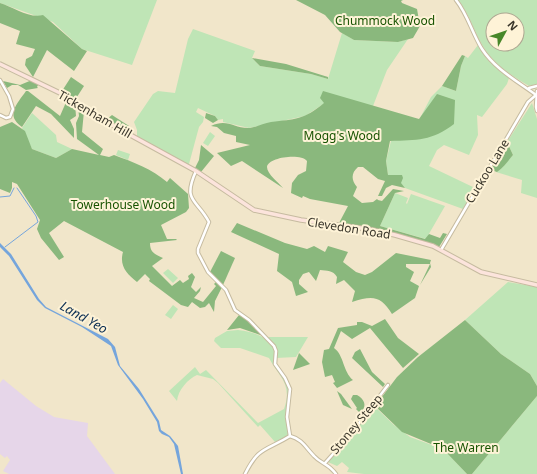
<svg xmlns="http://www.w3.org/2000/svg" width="537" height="474" viewBox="0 0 537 474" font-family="'Noto Sans',sans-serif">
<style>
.industrial{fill:#e6d6e9}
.green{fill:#bfe5b6;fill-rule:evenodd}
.forest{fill:#8ab87d}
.water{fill:#75a5dc}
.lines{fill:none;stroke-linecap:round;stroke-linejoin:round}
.stream{stroke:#75a5dc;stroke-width:1}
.minor-casing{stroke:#c6bba0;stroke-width:4.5}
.secondary-casing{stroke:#c6bba0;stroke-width:5.5}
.minor{stroke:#fff;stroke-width:2.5}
.secondary{stroke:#fce4dc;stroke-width:3.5}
.labels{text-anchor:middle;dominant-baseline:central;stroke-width:4;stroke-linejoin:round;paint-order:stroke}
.park-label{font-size:12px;fill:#175300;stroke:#fef3d7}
.street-label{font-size:12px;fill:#39352a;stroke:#fef3d7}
.water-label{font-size:13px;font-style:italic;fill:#0d3054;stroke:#fef3d7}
</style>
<rect width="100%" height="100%" fill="#f1e6ca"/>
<path class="industrial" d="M 3,379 L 36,406 L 54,417 L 88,423 L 87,436 L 115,474 L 9,474 L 3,471 L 10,460 L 7,456 L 5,458 L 0,454 L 0,383 Z"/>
<g class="green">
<path d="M 0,0 L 157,0 L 132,65 L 82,49 L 53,22 L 0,3 Z"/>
<path d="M 458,0 L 537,0 L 537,84 L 529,86 C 510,75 491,62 481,43 C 473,28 469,14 458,0 ZM 493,20 L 517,20 L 517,44 L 493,44 Z"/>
<path d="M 193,29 L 255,51 L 252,58 L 260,66 L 311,74 L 328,79 L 342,33 L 354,40 L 398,42 L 408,39 L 387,70 L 373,106 L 325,103 L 305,116 L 249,128 L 223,122 L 223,119 L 218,120 L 215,116 L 198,108 L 196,112 L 204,117 L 203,122 L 199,127 L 189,164 L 187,164 L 137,136 L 137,130 L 134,122 L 153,94 L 158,91 L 175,93 L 188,39 Z"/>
<path d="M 478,45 L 487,59 L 509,78 L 507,84 L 482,117 L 477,115 L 478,135 L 469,155 L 444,145 L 437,150 L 429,166 L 475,188 L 463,209 L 405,188 L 392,176 L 388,175 L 386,161 L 391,141 L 454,122 L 454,112 L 437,95 L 420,118 L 431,97 L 442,86 L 456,91 L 461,66 L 465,56 L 468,58 Z"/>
<path d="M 532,103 L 537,119 L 537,198 L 521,193 L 522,180 L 496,172 C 504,168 507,161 513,155 L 507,142 Z"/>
<path d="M 32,113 L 56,135 L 57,142 L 72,149 L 56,158 L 32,149 L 22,128 Z"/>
<path d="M 210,132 L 215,136 L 208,146 L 203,143 Z"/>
<path d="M 118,150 L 130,154 L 128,160 L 116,155 Z"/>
<path d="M 395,193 L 408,198 L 406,203 L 407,204 L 411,194 L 445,206 L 426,239 L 380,226 Z"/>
<path d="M 168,269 L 178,278 L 173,283 L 163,273 Z"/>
<path d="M 508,282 L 537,287 L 537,386 L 530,374 L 501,354 L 465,320 Z"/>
<path d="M 173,305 L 178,309 L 171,319 L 165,315 Z"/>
<path d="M 238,330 C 248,331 274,337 275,351 C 275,355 273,359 274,364 L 282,375 L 289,389 L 286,418 L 290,435 L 275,442 L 260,425 L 258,427 L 218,383 L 213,379 L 197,375 C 188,379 178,390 177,401 L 169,391 L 195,367 L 200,374 L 206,370 L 258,423 L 284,409 C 293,384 279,377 269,358 L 240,348 L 221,348 L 214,341 L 215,338 L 227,331 Z"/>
<path d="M 268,337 L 308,337 L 296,357 L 276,358 L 276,346 Z"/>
<path d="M 537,396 L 537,474 L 472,474 Z"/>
<path d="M 374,406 L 394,425 L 410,437 L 443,449 L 467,474 L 364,474 L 347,472 L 349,468 L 342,462 L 337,466 L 328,462 Z"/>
</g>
<g class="forest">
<path d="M 296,0 L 403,0 L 401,1 L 402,3 L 417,9 L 420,26 L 413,38 L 398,42 L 354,40 L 340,32 L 325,15 Z"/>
<path d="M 0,3 C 13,7 30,19 43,15 L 82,49 L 87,51 L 74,71 L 47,50 L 33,77 L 25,65 L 26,59 L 32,56 L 35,49 L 16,44 L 20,31 L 0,23 Z"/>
<path d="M 462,55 L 465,56 L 461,66 L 456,91 L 442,86 Z"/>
<path d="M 252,58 L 286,64 L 328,77 L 328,79 L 311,74 L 260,66 Z"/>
<path d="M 71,77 L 84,86 L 75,100 L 62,91 Z"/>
<path d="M 32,80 L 39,83 L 37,87 L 38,88 L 26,90 L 18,85 L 12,85 L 7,88 L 3,81 L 20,85 Z"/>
<path d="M 26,91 L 28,91 L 60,116 L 67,100 L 75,104 L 76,116 L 70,120 L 74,129 L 74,138 L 51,114 L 36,106 L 22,127 C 5,115 17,104 26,91 Z"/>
<path d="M 323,91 L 419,119 L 437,94 L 455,100 L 454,124 C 432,141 417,140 390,141 L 386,161 L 388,175 L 402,175 L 403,178 L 401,183 L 405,188 L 392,185 L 386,188 L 382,196 L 378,196 L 385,181 L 378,179 L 363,167 L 358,167 C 351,173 351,180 357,187 L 353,196 L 362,203 L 373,202 L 377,199 L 378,200 L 382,201 L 393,189 L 404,191 L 395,193 L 380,226 L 425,239 L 429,234 L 440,238 L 443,233 L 447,234 L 439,247 L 368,227 L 339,223 L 348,206 L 310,199 L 303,196 L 302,198 L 291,193 L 292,183 L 298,175 L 306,171 L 307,161 C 301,153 268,157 267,167 C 267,174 279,183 283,188 L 242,161 L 231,166 L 217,153 L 250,145 L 236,142 L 236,136 L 224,133 L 217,127 L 211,126 C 228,118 234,129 250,128 C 257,127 264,123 271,122 C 295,119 304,120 324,103 L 320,98 Z"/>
<path d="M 78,107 L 84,111 L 82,132 L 103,149 L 100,155 L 109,157 L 114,155 C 133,162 152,169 167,182 L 170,178 L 188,194 L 189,208 L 186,212 L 161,225 L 167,239 L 176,239 L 177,240 L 150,243 C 150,253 155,254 163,258 L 152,266 L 172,286 L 180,280 L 183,283 L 189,279 L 188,276 L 192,273 L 195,277 L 191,287 L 196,292 L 201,287 L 200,291 L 194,298 L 203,302 L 216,286 L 214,284 L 216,282 L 222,287 L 215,301 L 214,312 L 209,303 L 205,307 L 200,308 L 192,302 L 188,307 L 181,305 L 149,281 L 150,279 L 145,274 L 137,282 C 127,274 119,266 123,252 L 64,221 L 49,233 L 64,257 L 59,260 L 41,238 L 37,229 L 40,220 L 17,184 L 12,182 L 12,188 L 10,193 L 0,189 L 0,127 L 12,122 L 25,131 L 32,149 L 56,158 L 72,149 L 99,155 L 77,139 L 76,123 L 79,116 Z"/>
<path d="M 206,113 L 215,116 L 218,120 L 213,123 L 205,118 Z"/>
<path d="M 112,115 L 129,126 L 127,130 L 107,119 Z"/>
<path d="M 507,142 L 513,155 C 508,161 504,167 497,172 L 491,170 Z"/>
<path d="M 201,145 L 214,156 L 201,172 L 195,168 L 199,160 Z"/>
<path d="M 237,223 L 285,243 L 307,249 L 314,246 L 325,252 L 328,246 L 348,252 L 343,262 L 356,272 L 365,275 L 372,272 L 396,253 L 431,260 L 430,263 L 431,267 L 420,285 L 430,264 L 406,264 L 406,267 L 414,272 L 410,281 L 419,286 L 415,298 L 392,314 C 381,296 373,295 352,302 L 355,291 L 344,280 L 336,284 L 337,277 C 333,270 327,271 320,270 L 316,281 L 309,272 L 303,274 L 299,280 L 299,284 L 308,292 L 296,296 L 292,282 L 277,271 L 279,254 L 231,232 Z"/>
<path d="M 221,251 L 235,258 L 223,285 L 210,272 Z"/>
<path d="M 239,315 L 247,320 L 263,336 L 240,328 L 227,330 Z"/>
<path d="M 385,319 L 398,338 L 419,354 L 403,368 L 370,328 L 352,339 L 341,331 L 334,348 C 344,355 343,372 353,380 L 337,388 L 333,383 L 335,382 L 332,375 L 325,377 L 322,362 L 324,350 L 329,349 L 338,328 L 357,325 L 357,322 L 362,322 L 372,326 Z"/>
<path d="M 465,320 L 501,354 L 530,374 L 537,386 L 537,396 L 472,474 L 467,474 L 443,449 L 402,432 L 375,406 L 397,377 L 418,357 Z"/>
<path d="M 360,349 L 372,372 L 385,384 L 383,387 L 352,358 L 355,352 Z"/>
<path d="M 299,353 L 310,364 L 293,370 Z"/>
<path d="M 337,391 L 341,394 L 352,409 L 343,405 Z"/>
<path d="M 353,395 L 357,395 C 364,399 367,405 362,411 L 359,412 L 356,409 L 357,408 L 351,399 Z"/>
</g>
<path class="water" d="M 0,243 L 11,254 L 39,299 L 46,307 L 108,339 L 115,347 L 120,366 L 139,389 L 159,421 L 161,430 L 170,436 L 178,446 L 183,474 L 181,474 L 174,444 L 169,437 L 162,434 L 159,431 L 157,422 L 143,399 L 118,365 L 111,346 L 82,327 L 45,308 L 37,300 L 9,256 L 0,247 Z"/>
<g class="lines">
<g class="stream">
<path d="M 0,197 L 10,196 L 14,188"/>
<path d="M 5,247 L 38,222 L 36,216 L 17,188"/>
</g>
<g class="minor-casing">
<g id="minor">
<path d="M 0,80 L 9,96 L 13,109 L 10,117 L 6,118 L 0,115"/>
<path d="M 529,88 L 537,86"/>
<path d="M 537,91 L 536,107 L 537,111"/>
<path d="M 196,171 C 182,202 197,199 209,222 L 198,249 L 198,253 L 208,272 L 226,290 L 235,310 L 249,320 L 274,346 L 276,351 L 275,364 L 285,378 L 290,389 L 287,417 L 290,436 C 266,451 259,446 245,474"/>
<path d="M 441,250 L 528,102 L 536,95 C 517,81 495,69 482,49 C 472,33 468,15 456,0"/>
<path d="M 290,436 C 302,439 306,448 314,456 C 321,464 328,463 336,474"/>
<path d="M 325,463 L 350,435 L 388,385"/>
</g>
</g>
<g class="secondary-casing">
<path id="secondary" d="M 0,64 L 62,94 L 92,114 L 196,171 L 254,210 L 301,220 L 368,229 L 395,235 L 433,246 L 481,272 L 537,285"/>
</g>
<use href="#minor" class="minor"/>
<use href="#secondary" class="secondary"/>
</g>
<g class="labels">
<g class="park-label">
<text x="385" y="20">Chummock Wood</text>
<text x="342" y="135">Mogg's Wood</text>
<text x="123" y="204">Towerhouse Wood</text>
<text x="466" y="447">The Warren</text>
</g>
<g class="street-label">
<text transform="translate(95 114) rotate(30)">Tickenham Hill</text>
<text transform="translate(487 171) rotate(-59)">Cuckoo Lane</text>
<text transform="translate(349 228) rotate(9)">Clevedon Road</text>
<text transform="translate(356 424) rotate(-50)">Stoney Steep</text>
</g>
<g class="water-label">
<text transform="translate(84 317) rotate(29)">Land Yeo</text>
</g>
</g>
<g transform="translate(505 32) rotate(50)"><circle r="19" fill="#fef3d7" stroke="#afa792"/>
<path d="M0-3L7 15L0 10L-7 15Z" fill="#478728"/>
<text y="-6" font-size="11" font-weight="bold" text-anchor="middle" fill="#39352a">N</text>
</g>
</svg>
